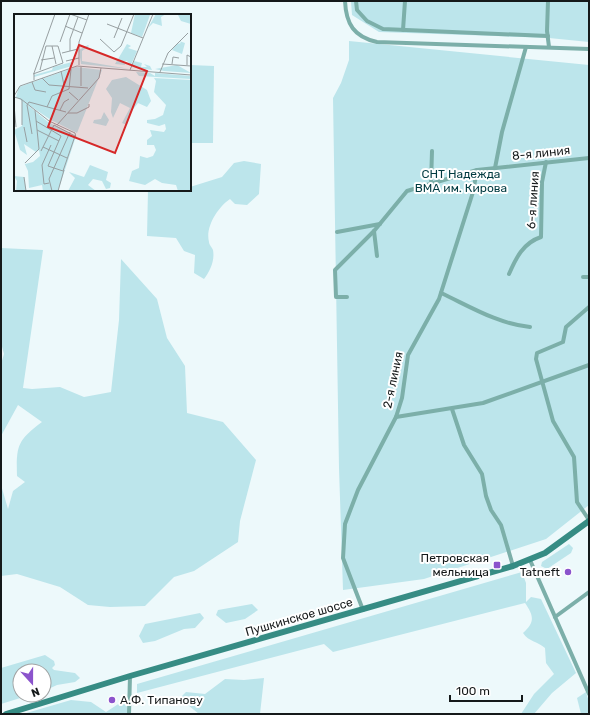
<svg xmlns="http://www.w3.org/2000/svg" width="590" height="715" viewBox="0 0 590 715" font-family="Rubik,sans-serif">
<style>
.green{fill:#bce5eb}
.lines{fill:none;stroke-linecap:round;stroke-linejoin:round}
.minor{stroke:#7cafa9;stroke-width:4}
.secondary{stroke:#368c84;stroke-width:6}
.poi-dot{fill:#8b54cc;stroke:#fff;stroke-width:1.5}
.labels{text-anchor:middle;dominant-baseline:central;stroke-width:4;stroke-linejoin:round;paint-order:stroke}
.street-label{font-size:12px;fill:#15191a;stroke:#fff}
.park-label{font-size:12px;fill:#013b41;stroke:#fff}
.poi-label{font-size:12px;fill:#15191a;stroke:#fff;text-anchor:end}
.inset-road{fill:none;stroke:#979fa1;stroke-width:1}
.view{fill:#d62828;fill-opacity:0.15;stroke:#d62828;stroke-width:2}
.inset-edge{fill:none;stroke:#15191a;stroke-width:2}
</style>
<rect width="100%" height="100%" fill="#edf9fb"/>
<g class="green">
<path d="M 351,1 L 589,1 L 589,42 L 549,38 L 379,32 L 352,15 Z"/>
<path d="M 349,41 L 589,65 L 589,505 L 546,539 L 424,579 L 343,590 L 339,468 L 333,98 L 341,83 L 349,60 Z"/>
<path d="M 190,65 L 214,66 L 213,143 L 190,143 Z"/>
<path d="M 244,161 L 261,164 L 259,194 L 247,205 L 235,204 L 230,199 C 218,207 205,227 209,242 C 209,245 212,247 213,250 C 215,261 210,271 204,279 L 194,273 L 195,255 L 184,251 L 176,238 L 147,236 L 148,190 L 190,190 L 190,187 L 222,177 L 234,163 Z"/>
<path d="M 1,248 L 43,250 L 23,388 L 32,389 L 60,387 L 84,397 L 111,392 L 119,320 L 121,259 L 157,299 L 167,338 L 185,366 L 187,413 L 223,422 L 256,460 L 240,521 L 238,542 L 194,571 L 174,577 L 145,606 L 110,607 L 88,605 L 60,587 L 17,574 L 1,576 L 1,485 L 8,509 L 13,491 L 25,482 L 17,476 C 16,445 18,440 42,422 L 18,405 L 1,436 L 1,364 L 4,354 L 1,343 Z"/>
<path d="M 569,544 L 573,548 L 571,553 L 547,569 L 541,566 L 542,562 Z"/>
<path d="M 522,572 L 526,583 L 526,602 L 531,597 L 541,599 L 576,673 L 552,693 L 534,714 L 521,714 L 534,694 L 554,674 L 546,663 L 545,648 C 537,641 529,642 523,633 C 535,622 534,616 525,603 L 333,652 L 324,644 L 137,693 L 137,684 Z"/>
<path d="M 252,604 L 258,610 L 245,619 L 226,623 L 216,615 L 218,610 Z"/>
<path d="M 200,613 L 204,618 L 195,628 L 184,629 L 155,641 L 143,643 L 139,636 L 145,624 Z"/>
<path d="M 45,655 L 54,661 L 55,665 L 52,668 L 54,670 L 75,673 L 80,678 L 75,682 L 57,685 L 44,691 L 44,671 L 20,671 L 20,695 L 30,695 L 1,704 L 1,668 Z"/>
<path d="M 264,678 L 260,714 L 199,714 L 183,701 L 182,696 L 186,692 L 205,694 L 225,679 L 244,680 Z"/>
<path d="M 586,692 L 589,702 L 589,714 L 581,714 L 577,698 Z"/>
<path d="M 71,700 L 91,702 L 106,712 L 123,701 L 129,710 L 129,714 L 23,714 Z"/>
</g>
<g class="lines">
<g class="minor">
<path d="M 345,1 C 346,24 354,37 377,42 L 589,49"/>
<path d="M 356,1 L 357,10 L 367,21 L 383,29 L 548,36"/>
<path d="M 548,1 L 547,31 L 549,47"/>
<path d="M 403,30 L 405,1"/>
<path d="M 495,168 L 502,132 L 526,47"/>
<path d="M 431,184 L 432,151"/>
<path d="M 374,231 L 377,256"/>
<path d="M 337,232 L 380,224"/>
<path d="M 509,274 C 516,258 523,243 541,237 L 542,182 L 546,162"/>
<path d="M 583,277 L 589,277"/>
<path d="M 441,293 C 469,306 498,324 530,327"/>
<path d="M 347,297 L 336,297 L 335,270 L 374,231 L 407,191 L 477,170"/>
<path d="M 589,307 L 566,327 L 563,342 L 537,353 L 536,359 L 553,421 L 574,457 L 577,502 L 589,520"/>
<path d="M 452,409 L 464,445 L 482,474 L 486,496 L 491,510 L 501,525 L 513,566"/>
<path d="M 396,417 L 483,403 L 589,365"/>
<path d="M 530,560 L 589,694"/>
<path d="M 363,610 L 343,558 L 345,524 L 358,490 L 396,417 L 402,398 L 408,355 L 439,299 L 473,192 L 477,170 L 589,158"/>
<path d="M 555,617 L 589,592"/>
<path d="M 129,714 L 130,676"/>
</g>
<path class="secondary" d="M 6,714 L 130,676 L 513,566 L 545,553 L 589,521"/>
</g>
<g class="poi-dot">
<rect x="493" y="561" width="8" height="8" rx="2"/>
<circle cx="568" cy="572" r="4"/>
<circle cx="112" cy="700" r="4"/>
</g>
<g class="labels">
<g class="street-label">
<text transform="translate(541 153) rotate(-6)">8-я линия</text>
<text transform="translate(533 200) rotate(-86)">6-я линия</text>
<text transform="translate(393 380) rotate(-78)">2-я линия</text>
<text transform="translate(299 617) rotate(-16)">Пушкинское шоссе</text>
</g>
<g class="park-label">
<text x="461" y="174">СНТ Надежда<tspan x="461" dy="14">ВМА им. Кирова</tspan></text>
</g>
<g class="poi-label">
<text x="489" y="558">Петровская<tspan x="489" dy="14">мельница</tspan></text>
<text x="560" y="572">Tatneft</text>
<text x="120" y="700" text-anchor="start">А.Ф. Типанову</text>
</g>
</g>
<g transform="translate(14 14)">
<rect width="177" height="177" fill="#edf9fb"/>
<path d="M 121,0 L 136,1 L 128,23 L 117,19 ZM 142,0 L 152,0 L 147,3 L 148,12 L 139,9 L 134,14 ZM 177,0 L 177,10 L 167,7 L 164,1 ZM 165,27 L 171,29 L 168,40 L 158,36 L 163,30 L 167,29 ZM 113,30 L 117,32 L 114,34 L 123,37 L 117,51 L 113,47 L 110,47 L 111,51 L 101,50 ZM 74,31 L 75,32 L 68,37 L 68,47 L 116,55 L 67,50 L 65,36 ZM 120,47 L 128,49 L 127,53 L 133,53 L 130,50 L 136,52 L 138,56 L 118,53 ZM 58,48 L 58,52 L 20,63 L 20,61 L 38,56 L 39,53 ZM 163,51 L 177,59 L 150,57 L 141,55 ZM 62,53 L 88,56 L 63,119 L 37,106 L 9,87 L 34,108 L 62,122 L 44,177 L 29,177 L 28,171 L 15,174 L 14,157 L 8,144 L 11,150 L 19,148 L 26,142 L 25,136 L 22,138 L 10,130 L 13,141 L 6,136 L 0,116 L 8,112 L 8,87 L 2,83 L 5,73 ZM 122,58 L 136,59 L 141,62 L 141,59 L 177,62 L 177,65 L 125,62 ZM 112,63 L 133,76 L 137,87 L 133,93 L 124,89 L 117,98 L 113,111 L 108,109 L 116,94 L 106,89 L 99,104 L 97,98 L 98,84 L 92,75 L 98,66 ZM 140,64 L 177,66 L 177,177 L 164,177 L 162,171 L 148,169 L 141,165 L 131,171 L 115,167 L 118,157 L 125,154 L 126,142 L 133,144 L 139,142 L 142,136 L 140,131 L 133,131 L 133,126 L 138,122 L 136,116 L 150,118 L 152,115 L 151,110 L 145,112 L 133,109 L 133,106 L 141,105 L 149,101 L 152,91 L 140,78 L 142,67 ZM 90,98 L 95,106 L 92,112 L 79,109 L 80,106 L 87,105 ZM 76,151 L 94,158 L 92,166 L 97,169 L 96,174 L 92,175 L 88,167 L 79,165 L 74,171 L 82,177 L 54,177 L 61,164 L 55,158 L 70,163 ZM 0,162 L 10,163 L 12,177 L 2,177 L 3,167 Z" fill="#bce5eb"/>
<path class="inset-road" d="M 56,0 L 73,6M 93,10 L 129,24M 51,12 L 68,19M 100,24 L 108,4M 86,25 L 100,38 L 107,32 L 120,0M 46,28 L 56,0M 38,32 L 42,50M 56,37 L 56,25 L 64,3M 48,39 L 64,35M 27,46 L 40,44M 52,47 L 65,44M 148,50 L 177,52M 158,50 L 159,43 L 165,44M 65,51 L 65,28 L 75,0M 173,51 L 173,41 L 177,43M 67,53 L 67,72M 116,56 L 139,0M 47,57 L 50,71M 146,58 L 154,39 L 174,19M 19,60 L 49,49 L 44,32 L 32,32 L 26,56M 28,64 L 35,71 L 74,74M 20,66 L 20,59 L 41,0M 18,68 L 21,76 L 32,78M 55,78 L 64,86M 0,82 L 6,72 L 63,52 L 177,61M 0,83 L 7,85 L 35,107 L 61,119 L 62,124M 0,91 L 2,113M 33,93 L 38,82 L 55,75 L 57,55M 46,96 L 50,88 L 55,85M 54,99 L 63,99 L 75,93 L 75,90M 22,107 L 47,122 L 34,152 L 49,157 L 61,122 L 40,111M 8,111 L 8,86M 43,111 L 85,64 L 87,54M 10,113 L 13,128M 23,116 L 45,127M 18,120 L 13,91 L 15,88 L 52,98M 29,133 L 53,144M 27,137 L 40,111M 11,149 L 25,135 L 21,96M 10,163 L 12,177M 35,169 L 30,170 L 28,151 L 37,131M 38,177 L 35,165 L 56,118M 44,177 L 50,156"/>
<path class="view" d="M 65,31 L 133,57 L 101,139 L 34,113 Z"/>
<rect width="177" height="177" class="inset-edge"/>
</g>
<rect width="590" height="715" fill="none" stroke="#15191a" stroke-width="4"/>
<g transform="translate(32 683) rotate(159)"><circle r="19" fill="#ffffff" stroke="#a1a3a3"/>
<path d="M0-3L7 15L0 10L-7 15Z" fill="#8b54cc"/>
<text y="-6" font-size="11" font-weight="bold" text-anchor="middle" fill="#15191a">N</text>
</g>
<path d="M450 695v6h72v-6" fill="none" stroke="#15191a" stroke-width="2"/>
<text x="456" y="695" font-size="12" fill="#15191a" stroke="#ffffff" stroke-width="3" paint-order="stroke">100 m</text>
</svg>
